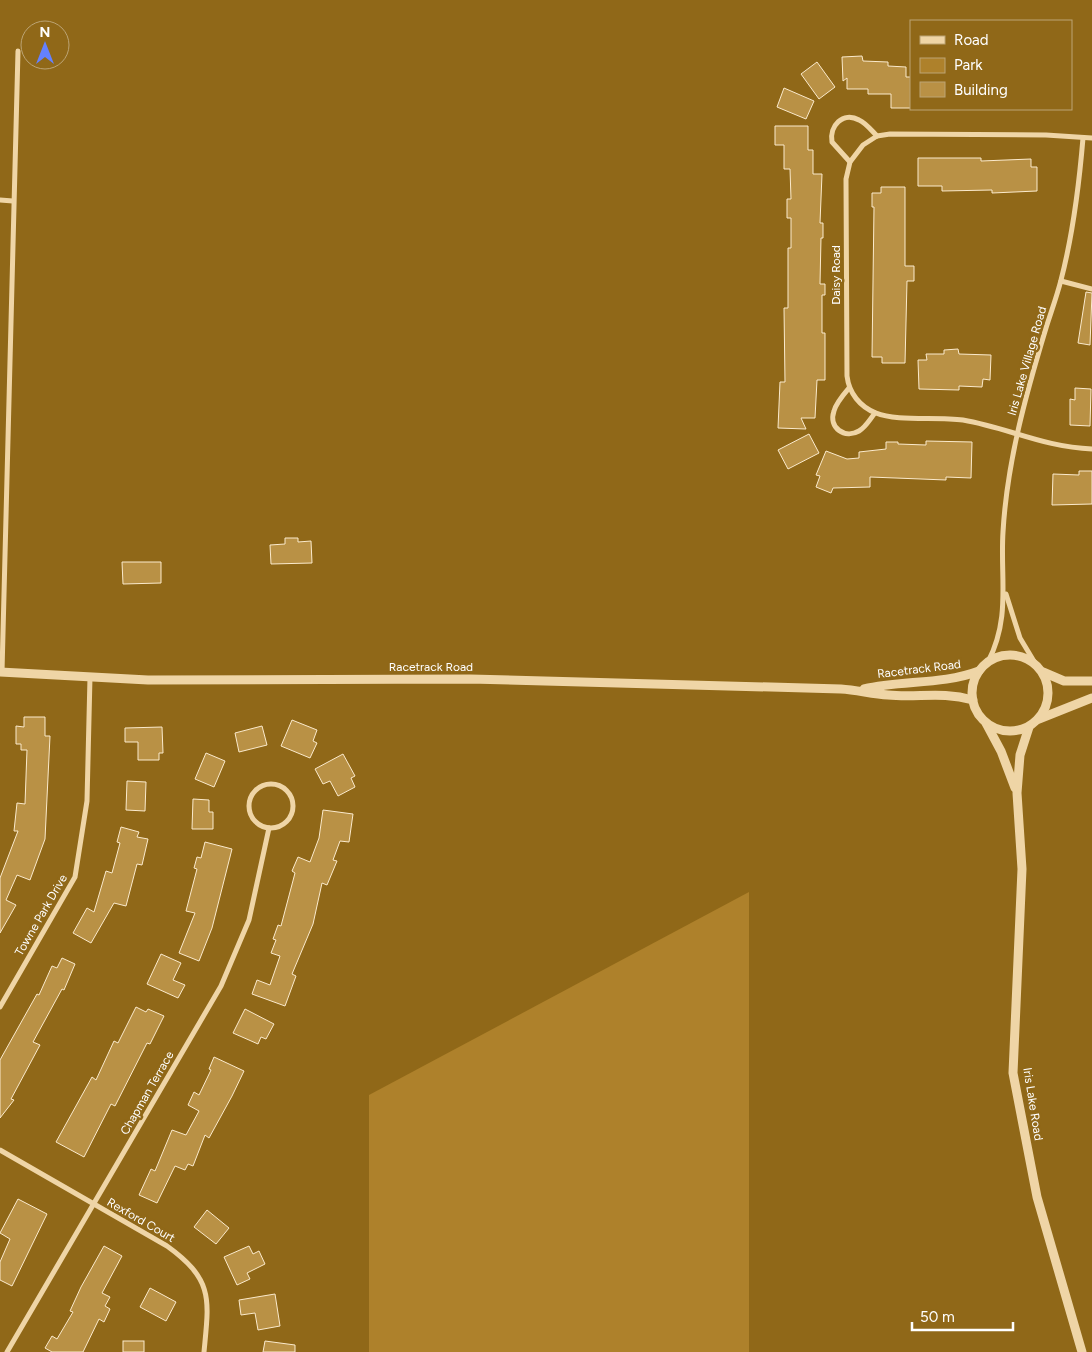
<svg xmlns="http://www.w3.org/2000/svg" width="1092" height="1352" viewBox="0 0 1092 1352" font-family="Figtree,sans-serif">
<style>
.green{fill:#ae812b}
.building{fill:#b99145;stroke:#fbeacc}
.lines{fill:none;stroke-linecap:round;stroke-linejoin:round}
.minor{stroke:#efd5a6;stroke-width:5}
.tertiary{stroke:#efd5a6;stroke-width:9}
.labels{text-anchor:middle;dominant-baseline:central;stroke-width:5;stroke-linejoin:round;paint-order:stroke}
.street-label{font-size:12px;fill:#fff;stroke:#906818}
</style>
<rect width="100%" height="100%" fill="#906818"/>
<path class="green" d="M 749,892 L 749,1352 L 369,1352 L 369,1095 Z"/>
<g class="building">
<path d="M 862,56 L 863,61 L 888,62 L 888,66 L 906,67 L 906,77 L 911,77 L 911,108 L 891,108 L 891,94 L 868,94 L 868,89 L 847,89 L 847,78 L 843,81 L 842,57 Z"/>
<path d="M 817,62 L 835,87 L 819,99 L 801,74 Z"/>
<path d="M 784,88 L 814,101 L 806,119 L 777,107 Z"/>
<path d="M 775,126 L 808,126 L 808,150 L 813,150 L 813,174 L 822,174 L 820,223 L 823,223 L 823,238 L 821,238 L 820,284 L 825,284 L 825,295 L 822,295 L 822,333 L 825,333 L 825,380 L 817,380 L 815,418 L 801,418 L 806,429 L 778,428 L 780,382 L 785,382 L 784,308 L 788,308 L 788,248 L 791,248 L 791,218 L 787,218 L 787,199 L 791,199 L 790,169 L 784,169 L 784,145 L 775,145 Z"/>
<path d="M 918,158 L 981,158 L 981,161 L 1031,159 L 1031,167 L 1037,167 L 1037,191 L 992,193 L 992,190 L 942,191 L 942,186 L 918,186 Z"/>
<path d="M 881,187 L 905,187 L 905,266 L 914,266 L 914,281 L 907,281 L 905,363 L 882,363 L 882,357 L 872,357 L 874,207 L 872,207 L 872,193 L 881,193 Z"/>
<path d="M 1086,292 L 1092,293 L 1090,345 L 1078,343 Z"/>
<path d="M 958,349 L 959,354 L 991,355 L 990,380 L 983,379 L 982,387 L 959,386 L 959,390 L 919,389 L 918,360 L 927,360 L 926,354 L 944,354 L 944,350 Z"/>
<path d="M 1075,388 L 1091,389 L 1090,426 L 1070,425 L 1070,399 L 1075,400 Z"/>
<path d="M 809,434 L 819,453 L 788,469 L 778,450 Z"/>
<path d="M 926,441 L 972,442 L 971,478 L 946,477 L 946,480 L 870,477 L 870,487 L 833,488 L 831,493 L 816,487 L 820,476 L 816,475 L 826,451 L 847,459 L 859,458 L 859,452 L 886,449 L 886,442 L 898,442 L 898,444 L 926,445 Z"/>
<path d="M 1079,471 L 1092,471 L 1092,504 L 1052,505 L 1053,474 L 1079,475 Z"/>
<path d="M 285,538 L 298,538 L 298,542 L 311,541 L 312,563 L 271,564 L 270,545 L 285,544 Z"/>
<path d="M 122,562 L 161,562 L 161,583 L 123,584 Z"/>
<path d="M 24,717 L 45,717 L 45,736 L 50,736 L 45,839 L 30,880 L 17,875 L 6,900 L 16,905 L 0,933 L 0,878 L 18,831 L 14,831 L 17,803 L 25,804 L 27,750 L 21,750 L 21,744 L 16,744 L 16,726 L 24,727 Z"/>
<path d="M 292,720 L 317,730 L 313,741 L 317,743 L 310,758 L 281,746 Z"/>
<path d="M 262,726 L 267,745 L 239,752 L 235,733 Z"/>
<path d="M 162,727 L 163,753 L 159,753 L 159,760 L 138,760 L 138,742 L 125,742 L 125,728 Z"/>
<path d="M 206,753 L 225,761 L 214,787 L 195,779 Z"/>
<path d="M 343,754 L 355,776 L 351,778 L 355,787 L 338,796 L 330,781 L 323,784 L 315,769 Z"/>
<path d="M 127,781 L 146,782 L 145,811 L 126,810 Z"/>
<path d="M 193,799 L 209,800 L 209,812 L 213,812 L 213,829 L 192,829 Z"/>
<path d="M 323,810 L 353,814 L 349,842 L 340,841 L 333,860 L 337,861 L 327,885 L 322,883 L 313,924 L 292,974 L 296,976 L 285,1006 L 252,994 L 257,980 L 270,985 L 280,956 L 271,953 L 276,940 L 273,939 L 278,925 L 281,926 L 295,873 L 292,871 L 298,857 L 310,862 L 319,838 Z"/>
<path d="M 121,827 L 139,832 L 137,837 L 148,839 L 142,865 L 137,864 L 126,906 L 114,903 L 91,943 L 73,933 L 87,908 L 94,912 L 106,871 L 112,873 L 120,843 L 117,842 Z"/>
<path d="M 205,842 L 232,849 L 212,928 L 199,961 L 179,953 L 195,913 L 186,911 L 197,869 L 194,868 L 197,857 L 201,858 Z"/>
<path d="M 161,954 L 181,963 L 173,980 L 185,985 L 178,998 L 147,984 Z"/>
<path d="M 62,958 L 75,964 L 64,990 L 62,989 L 33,1042 L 40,1045 L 11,1099 L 14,1100 L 0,1118 L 0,1060 L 37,994 L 39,995 L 52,966 L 57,968 Z"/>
<path d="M 136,1007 L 146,1012 L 148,1009 L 164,1016 L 150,1044 L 147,1043 L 115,1106 L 111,1104 L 84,1157 L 56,1142 L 92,1077 L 96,1080 L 114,1041 L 118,1043 Z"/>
<path d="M 245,1009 L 274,1024 L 266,1039 L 261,1037 L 258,1044 L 233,1033 Z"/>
<path d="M 214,1057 L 244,1071 L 232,1096 L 209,1138 L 205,1135 L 193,1166 L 188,1164 L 185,1170 L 175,1166 L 157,1203 L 139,1195 L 151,1169 L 155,1171 L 172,1130 L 186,1135 L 199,1111 L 188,1105 L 194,1092 L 199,1095 L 211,1070 L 209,1069 Z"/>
<path d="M 18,1199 L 47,1214 L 12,1286 L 0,1280 L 0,1262 L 10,1239 L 0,1233 Z"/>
<path d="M 207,1210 L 229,1228 L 216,1244 L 194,1227 Z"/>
<path d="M 104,1246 L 122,1256 L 102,1293 L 110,1297 L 105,1306 L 110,1309 L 104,1322 L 99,1319 L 83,1352 L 52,1352 L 45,1348 L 52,1336 L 57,1339 L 73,1312 L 70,1311 L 81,1287 Z"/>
<path d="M 249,1246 L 253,1254 L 259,1251 L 265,1264 L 247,1273 L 250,1279 L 237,1285 L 224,1257 Z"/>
<path d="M 150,1288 L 176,1302 L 166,1321 L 140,1307 Z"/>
<path d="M 275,1294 L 280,1326 L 258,1330 L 255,1313 L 241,1315 L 239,1300 Z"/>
<rect x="123" y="1341" width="21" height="11"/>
<path d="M 265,1341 L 295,1345 L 295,1352 L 263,1352 Z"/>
</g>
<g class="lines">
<g class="minor">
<path d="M 1092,138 L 1046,135 L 890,134 L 877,136 L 863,145 L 850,162 L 846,179 L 847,376 C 849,393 860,407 876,413 C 897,422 938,416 963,420 C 1009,428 1043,447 1092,449"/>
<path d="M 850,162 L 832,142 C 829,126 843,111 859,120 C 866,123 872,131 877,136"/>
<path d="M 0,200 L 13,201"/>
<path d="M 1061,281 L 1092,289"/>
<path d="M 849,388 C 843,395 836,403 834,411 C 828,428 845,439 859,431 C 866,427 870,419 875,413"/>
<path d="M 1006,594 L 1020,638 L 1035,663"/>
<path d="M 988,662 C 1011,617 1000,579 1003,532 C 1007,462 1026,394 1046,328 C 1051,312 1057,296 1061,280 C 1073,234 1079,186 1083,138"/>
<path d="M 2,672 L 18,51"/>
<circle cx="271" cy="806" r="22"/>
<path d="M 0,1007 L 75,877 L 87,801 L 90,677"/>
<path d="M 0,1150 L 167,1246 C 214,1280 209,1299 204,1352"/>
<path d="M 7,1352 L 221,986 L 249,920 L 269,828"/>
</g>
<g class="tertiary">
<circle cx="1010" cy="693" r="38"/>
<path d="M 0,672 L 148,680 L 470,679 L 841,689 C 857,690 872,694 888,695 C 918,698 941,691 973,700"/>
<path d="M 1043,672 L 1064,681 L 1092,681"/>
<path d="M 864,689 C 902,680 942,685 979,671"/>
<path d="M 1039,719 L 1092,698"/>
<path d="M 986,723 L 1001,751 L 1015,788"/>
<path d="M 1029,727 L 1020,755 L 1017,793 L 1022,869 L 1013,1073 L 1037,1197 L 1082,1352"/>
</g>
</g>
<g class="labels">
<g class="street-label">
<text transform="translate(836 275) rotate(-90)">Daisy Road</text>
<text transform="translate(1027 361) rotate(-74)">Iris Lake Village Road</text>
<text x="431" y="667">Racetrack Road</text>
<text transform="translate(919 669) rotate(-7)">Racetrack Road</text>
<text transform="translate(41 915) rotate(-60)">Towne Park Drive</text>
<text transform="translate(147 1093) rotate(-60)">Chapman Terrace</text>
<text transform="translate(1033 1104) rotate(81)">Iris Lake Road</text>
<text transform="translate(141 1220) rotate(30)">Rexford Court</text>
</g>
</g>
<rect x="910" y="20" width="162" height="90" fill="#906818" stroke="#bca474"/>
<rect x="920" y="36" width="25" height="8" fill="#efd5a6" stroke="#bca474"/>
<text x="954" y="45" font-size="15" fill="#ffffff">Road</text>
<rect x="920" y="58" width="25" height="15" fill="#ae812b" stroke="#bca474"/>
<text x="954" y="70" font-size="15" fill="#ffffff">Park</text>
<rect x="920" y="82" width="25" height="15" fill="#b99145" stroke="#bca474"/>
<text x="954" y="95" font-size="15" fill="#ffffff">Building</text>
<g transform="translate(45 45)"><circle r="24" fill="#906818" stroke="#bca474"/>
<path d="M0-4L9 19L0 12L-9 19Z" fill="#6481ff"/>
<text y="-8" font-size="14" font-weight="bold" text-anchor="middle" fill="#ffffff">N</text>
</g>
<path d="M912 1322v8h101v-8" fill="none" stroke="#ffffff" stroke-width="2.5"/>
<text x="920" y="1322" font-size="15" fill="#ffffff" stroke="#906818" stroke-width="4" paint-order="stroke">50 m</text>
</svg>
